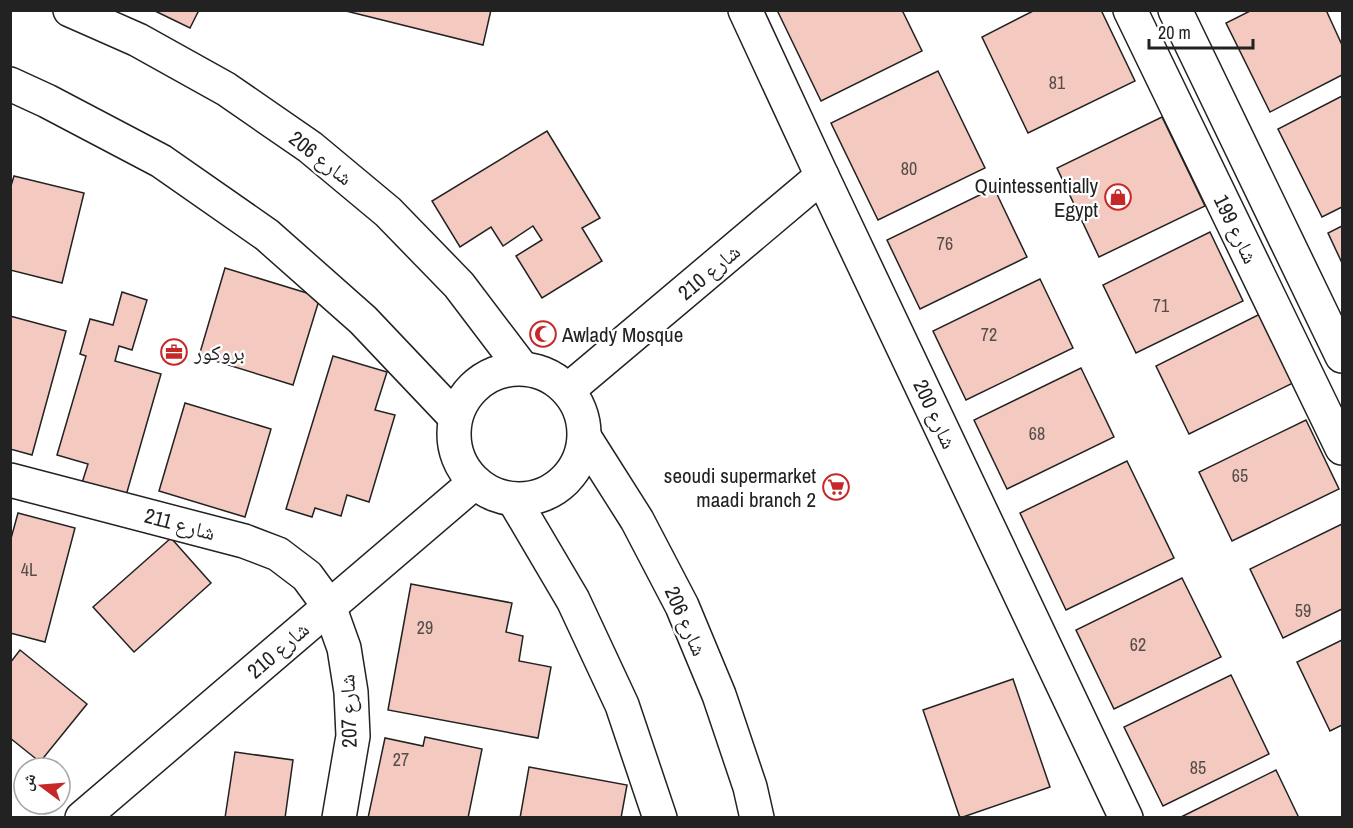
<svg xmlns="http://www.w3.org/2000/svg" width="1353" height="828" viewBox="0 0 1353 828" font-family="'Archivo Narrow','Noto Naskh Arabic',sans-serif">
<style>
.building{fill:#f3c9c0;stroke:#222;stroke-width:1.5}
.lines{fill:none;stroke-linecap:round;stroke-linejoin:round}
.minor-casing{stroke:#222;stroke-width:36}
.minor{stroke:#fff;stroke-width:33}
.labels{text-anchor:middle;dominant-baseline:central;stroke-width:4.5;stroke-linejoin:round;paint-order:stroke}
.number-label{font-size:18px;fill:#564c4a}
.street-label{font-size:21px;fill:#222;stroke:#fff}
.poi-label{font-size:21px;fill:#222;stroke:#fff;text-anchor:end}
</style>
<rect width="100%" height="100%" fill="#fff"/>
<g class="building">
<path d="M 153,10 L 199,10 L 190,28 Z"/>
<path d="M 342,10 L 491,10 L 483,45 Z"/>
<path d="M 777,10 L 902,10 L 922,51 L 821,101 Z"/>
<path d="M 1035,10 L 1101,10 L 1135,81 L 1028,133 L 982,37 Z"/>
<path d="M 1252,10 L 1326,10 L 1342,45 L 1342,75 L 1270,112 L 1226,23 Z"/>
<path d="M 938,71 L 985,168 L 878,220 L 831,123 Z"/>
<path d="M 1342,96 L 1342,207 L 1322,217 L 1278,129 Z"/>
<path d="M 1162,117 L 1205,206 L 1099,257 L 1057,168 Z"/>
<path d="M 547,131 L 600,218 L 582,228 L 602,261 L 542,298 L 516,256 L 542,240 L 533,226 L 503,246 L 491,227 L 460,247 L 432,201 Z"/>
<path d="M 14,176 L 84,193 L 62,283 L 10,270 L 10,189 Z"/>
<path d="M 994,188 L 1027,257 L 920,309 L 887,240 Z"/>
<path d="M 1342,226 L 1342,263 L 1328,233 Z"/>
<path d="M 1210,232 L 1243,301 L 1136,353 L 1103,285 Z"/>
<path d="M 225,268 L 320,297 L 293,385 L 199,356 Z"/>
<path d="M 1040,279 L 1073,348 L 966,400 L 933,331 Z"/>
<path d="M 122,292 L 147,300 L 132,350 L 119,346 L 115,361 L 161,374 L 125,499 L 81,486 L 88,464 L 57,455 L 86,356 L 80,354 L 90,319 L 113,325 Z"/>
<path d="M 1262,313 L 1295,382 L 1189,434 L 1156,366 Z"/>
<path d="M 10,316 L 66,331 L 32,455 L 10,449 Z"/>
<path d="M 333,356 L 387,372 L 375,410 L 395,415 L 369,502 L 347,495 L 341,516 L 315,508 L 312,517 L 286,509 Z"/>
<path d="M 1081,368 L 1114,437 L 1007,489 L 974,420 Z"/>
<path d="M 185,403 L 271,429 L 245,517 L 159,491 Z"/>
<path d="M 1306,420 L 1339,489 L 1232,541 L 1199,472 Z"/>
<path d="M 1127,461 L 1174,558 L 1066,610 L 1020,513 Z"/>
<path d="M 18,513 L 75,528 L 45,642 L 10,633 L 10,542 Z"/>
<path d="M 1342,524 L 1342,609 L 1283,638 L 1250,569 Z"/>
<path d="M 171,538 L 211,583 L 134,652 L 93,607 Z"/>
<path d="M 1182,578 L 1221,657 L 1114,709 L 1076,630 Z"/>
<path d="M 411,584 L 512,603 L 506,632 L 523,636 L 519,661 L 551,667 L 538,738 L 388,710 Z"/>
<path d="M 1342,640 L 1342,725 L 1330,731 L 1297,662 Z"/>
<path d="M 20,650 L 87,704 L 40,762 L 10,738 L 10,663 Z"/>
<path d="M 1231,675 L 1269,754 L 1163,806 L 1124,727 Z"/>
<path d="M 1013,679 L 1050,787 L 960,818 L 923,710 Z"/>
<path d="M 425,737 L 482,749 L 468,818 L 368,818 L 385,738 L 423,746 Z"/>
<path d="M 235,752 L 293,760 L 285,818 L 225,818 Z"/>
<path d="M 529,767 L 627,785 L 621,818 L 520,818 Z"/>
<path d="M 1276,770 L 1299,818 L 1179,818 Z"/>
</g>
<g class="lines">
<g class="minor-casing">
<g id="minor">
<path d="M 70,10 L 138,40 L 226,89 L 310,147 L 388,212 L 459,285 L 522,368"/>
<path d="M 745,10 L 822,176 L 1126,818"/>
<path d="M 1130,10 L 1342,448"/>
<path d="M 1175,10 L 1342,356"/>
<path d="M 10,84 L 47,101 L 161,161 L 267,235 L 363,320 L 455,417"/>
<circle cx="519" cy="434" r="65"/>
<path d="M 568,390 L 822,176"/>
<path d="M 585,438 L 637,520 L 682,606 L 719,695 L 750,787 L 757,818"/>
<path d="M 10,480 L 244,541 L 278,554 L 307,576 L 329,606 L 344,648 L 351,692 L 353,736 L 339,818"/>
<path d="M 514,500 L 573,600 L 622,705 L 660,818"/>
<path d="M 82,818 L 474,483"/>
</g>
</g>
<use href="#minor" class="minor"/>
</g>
<defs>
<g id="shop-ring" transform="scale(1.35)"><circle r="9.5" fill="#fff" stroke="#c62828" stroke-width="1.5"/><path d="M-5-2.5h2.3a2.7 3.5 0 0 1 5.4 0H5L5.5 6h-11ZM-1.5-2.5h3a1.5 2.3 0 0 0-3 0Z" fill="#c62828"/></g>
<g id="mosque-ring" transform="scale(1.35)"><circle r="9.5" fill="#fff" stroke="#c62828" stroke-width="1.5"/><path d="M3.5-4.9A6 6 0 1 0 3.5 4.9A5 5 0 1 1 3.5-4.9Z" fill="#c62828"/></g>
<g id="office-ring" transform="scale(1.35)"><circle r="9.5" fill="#fff" stroke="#c62828" stroke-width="1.5"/><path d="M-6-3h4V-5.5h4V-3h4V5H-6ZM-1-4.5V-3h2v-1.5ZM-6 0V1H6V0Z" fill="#c62828"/></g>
<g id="supermarket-ring" transform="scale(1.35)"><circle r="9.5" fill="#fff" stroke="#c62828" stroke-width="1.5"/><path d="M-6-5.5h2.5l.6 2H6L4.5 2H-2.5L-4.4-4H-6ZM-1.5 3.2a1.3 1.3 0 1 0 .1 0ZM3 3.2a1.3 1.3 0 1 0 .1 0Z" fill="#c62828"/></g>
</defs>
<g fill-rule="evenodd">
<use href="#shop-ring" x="1118" y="197"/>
<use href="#mosque-ring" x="543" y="334"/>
<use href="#office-ring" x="174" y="352"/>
<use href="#supermarket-ring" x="836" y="487"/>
</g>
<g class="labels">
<g class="number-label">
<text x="1057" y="82">81</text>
<text x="909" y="168">80</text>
<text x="945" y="243">76</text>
<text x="1161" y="305">71</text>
<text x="989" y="334">72</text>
<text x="1037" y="433">68</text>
<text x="1240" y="475">65</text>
<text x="29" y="569">4L</text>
<text x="1303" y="610">59</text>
<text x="425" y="627">29</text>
<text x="1138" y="644">62</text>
<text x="401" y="759">27</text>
<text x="1198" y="767">85</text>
</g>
<g class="street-label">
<text transform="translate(321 158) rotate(38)">شارع 206</text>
<text transform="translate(1236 229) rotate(64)">شارع 199</text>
<text transform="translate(709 272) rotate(-40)">شارع 210</text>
<text transform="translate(935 414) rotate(65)">شارع 200</text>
<text transform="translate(180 524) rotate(15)">شارع 211</text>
<text transform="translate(686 621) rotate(66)">شارع 206</text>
<text transform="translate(278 650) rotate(-41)">شارع 210</text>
<text transform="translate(348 711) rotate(-92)">شارع 207</text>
</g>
<g class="poi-label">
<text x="1098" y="185">Quintessentially<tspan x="1098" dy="24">Egypt</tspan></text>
<text x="562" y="334" text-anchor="start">Awlady Mosque</text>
<text x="194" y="352" text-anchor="start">بروكور</text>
<text x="816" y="475">seoudi supermarket<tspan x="816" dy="24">maadi branch 2</tspan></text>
</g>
</g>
<rect width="1353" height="828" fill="none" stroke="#222222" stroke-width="24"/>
<g transform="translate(42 786) rotate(286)"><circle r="28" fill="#ffffff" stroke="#a7a7a7" stroke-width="1.5"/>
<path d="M0-4.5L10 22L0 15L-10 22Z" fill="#c62828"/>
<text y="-9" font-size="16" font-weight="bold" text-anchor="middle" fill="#222222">ش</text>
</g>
<path d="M1149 39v9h104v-9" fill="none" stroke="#222222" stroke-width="3"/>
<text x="1158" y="39" font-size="18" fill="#222222" stroke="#ffffff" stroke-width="4.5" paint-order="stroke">20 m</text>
</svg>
